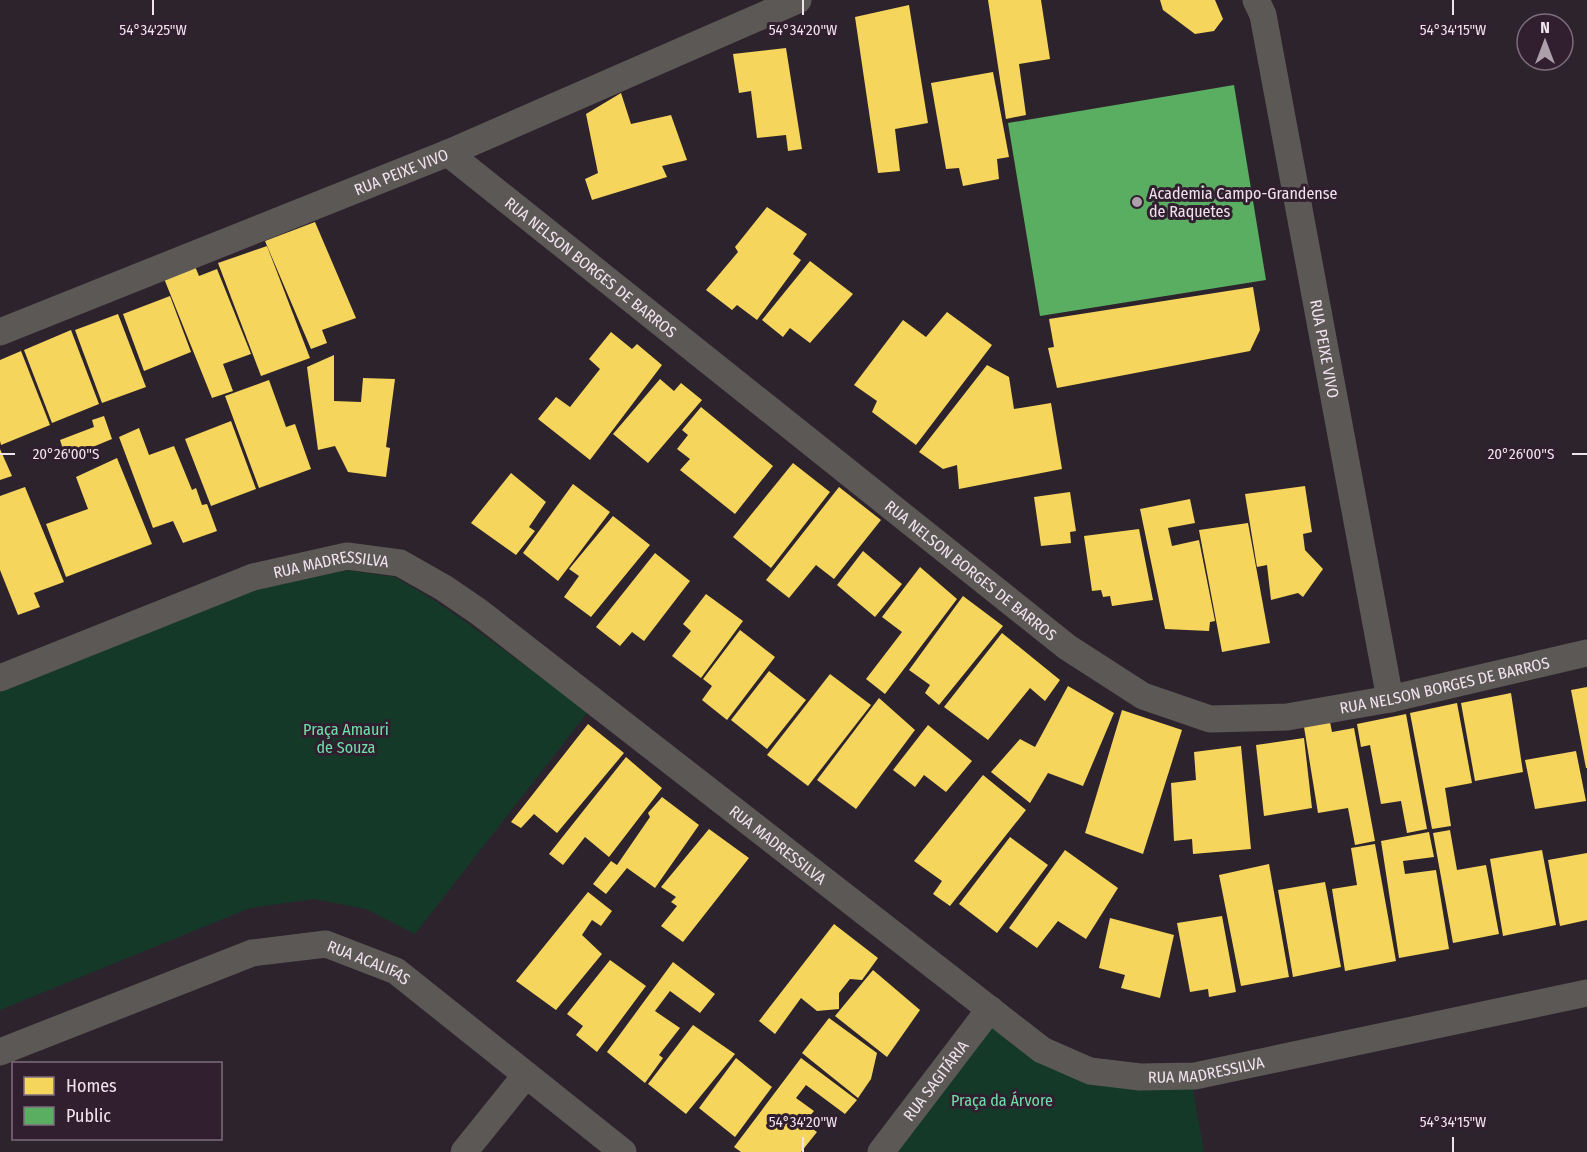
<svg xmlns="http://www.w3.org/2000/svg" width="1587" height="1152" viewBox="0 0 1587 1152" font-family="'Fira Sans Condensed',sans-serif">
<style>
.green{fill:#143929}
.homes{fill:#f6d55c}
.public{fill:#5aae61}
.lines{fill:none;stroke-linecap:round;stroke-linejoin:round}
.minor{stroke:#5b5856;stroke-width:27}
.ticks{fill:none;stroke:#f0e3ee;stroke-width:2}
.poi-dot{fill:#aca0aa;stroke:#311f30;stroke-width:2}
.labels{text-anchor:middle;dominant-baseline:central;stroke-width:6;stroke-linejoin:round;paint-order:stroke}
.street-label{font-size:16px;fill:#f0e3ee;stroke:#311f30}
.poi-label{font-size:16px;fill:#f0e3ee;stroke:#311f30;text-anchor:start}
.park-label{font-size:16px;fill:#6fe0a9;stroke:#311f30}
.ticks-label{font-size:15px;text-anchor:middle;fill:#f0e3ee;stroke:#311f30;stroke-width:6;stroke-linejoin:round;paint-order:stroke}
</style>
<rect width="100%" height="100%" fill="#2d232c"/>
<g class="green">
<path d="M 346,570 L 395,577 L 432,599 L 466,622 L 588,712 L 415,934 L 366,909 L 314,899 L 250,908 L 0,1010 L 0,690 L 251,591 Z"/>
<path d="M 991,1026 L 1036,1060 L 1192,1084 L 1204,1152 L 898,1152 Z"/>
</g>
<g class="homes">
<path d="M 988,0 L 1041,0 L 1050,59 L 1019,64 L 1026,115 L 1006,119 Z"/>
<path d="M 1160,0 L 1215,0 L 1223,19 L 1214,31 L 1195,34 L 1163,10 Z"/>
<path d="M 909,5 L 928,123 L 895,129 L 900,171 L 878,173 L 855,17 Z"/>
<path d="M 786,48 L 802,149 L 788,151 L 786,135 L 757,138 L 751,91 L 739,93 L 733,54 Z"/>
<path d="M 993,72 L 1009,157 L 997,159 L 999,179 L 963,186 L 959,168 L 946,169 L 931,83 Z"/>
<path d="M 621,93 L 631,124 L 671,115 L 687,160 L 662,166 L 667,177 L 592,200 L 585,179 L 598,173 L 586,114 Z"/>
<path d="M 767,207 L 807,234 L 793,254 L 801,260 L 757,320 L 737,305 L 732,310 L 706,290 L 738,252 L 735,247 Z"/>
<path d="M 315,222 L 356,318 L 322,330 L 327,343 L 311,349 L 265,241 Z"/>
<path d="M 267,246 L 310,358 L 261,376 L 218,263 Z"/>
<path d="M 810,261 L 853,294 L 810,343 L 790,328 L 783,337 L 762,320 Z"/>
<path d="M 194,264 L 199,276 L 217,269 L 251,354 L 223,364 L 233,391 L 212,398 L 163,276 Z"/>
<path d="M 1253,287 L 1260,330 L 1250,351 L 1057,388 L 1048,348 L 1054,347 L 1049,319 Z"/>
<path d="M 170,296 L 191,352 L 144,371 L 123,314 Z"/>
<path d="M 947,312 L 992,345 L 916,445 L 872,412 L 877,401 L 854,385 L 903,320 L 926,337 Z"/>
<path d="M 118,314 L 146,387 L 102,403 L 75,330 Z"/>
<path d="M 71,330 L 99,404 L 52,423 L 24,350 Z"/>
<path d="M 611,332 L 632,349 L 637,344 L 662,365 L 590,460 L 538,419 L 556,397 L 570,407 L 600,369 L 589,359 Z"/>
<path d="M 21,351 L 50,425 L 1,445 L 0,441 L 0,360 Z"/>
<path d="M 334,355 L 334,401 L 361,402 L 363,378 L 395,379 L 386,447 L 390,448 L 386,477 L 348,472 L 335,446 L 318,450 L 307,367 Z"/>
<path d="M 987,365 L 1009,377 L 1014,409 L 1051,403 L 1062,469 L 959,489 L 957,465 L 943,469 L 919,452 Z"/>
<path d="M 660,379 L 674,391 L 681,383 L 702,400 L 648,463 L 613,434 Z"/>
<path d="M 269,380 L 286,427 L 295,424 L 311,469 L 259,488 L 225,396 Z"/>
<path d="M 701,407 L 773,466 L 735,514 L 680,470 L 690,459 L 677,449 L 688,435 L 682,430 Z"/>
<path d="M 104,416 L 112,439 L 66,458 L 60,440 L 94,427 L 92,420 Z"/>
<path d="M 231,421 L 256,489 L 211,506 L 185,439 Z"/>
<path d="M 139,428 L 149,455 L 174,446 L 192,490 L 196,488 L 202,505 L 207,504 L 217,531 L 183,543 L 173,521 L 153,528 L 119,437 Z"/>
<path d="M 0,449 L 12,476 L 0,480 Z"/>
<path d="M 117,458 L 152,544 L 66,577 L 46,524 L 88,509 L 76,477 Z"/>
<path d="M 793,463 L 830,492 L 771,568 L 733,537 Z"/>
<path d="M 511,473 L 546,502 L 529,527 L 535,531 L 516,555 L 471,523 Z"/>
<path d="M 573,484 L 610,512 L 558,581 L 523,553 Z"/>
<path d="M 1305,486 L 1312,532 L 1303,534 L 1305,550 L 1323,569 L 1303,597 L 1298,593 L 1271,600 L 1267,565 L 1257,567 L 1245,494 Z"/>
<path d="M 25,487 L 64,582 L 34,593 L 40,607 L 18,615 L 0,570 L 0,496 Z"/>
<path d="M 839,487 L 881,520 L 834,579 L 816,565 L 789,598 L 766,580 Z"/>
<path d="M 1070,492 L 1076,531 L 1070,532 L 1071,543 L 1041,546 L 1034,497 Z"/>
<path d="M 1190,499 L 1195,523 L 1168,528 L 1172,546 L 1199,540 L 1215,621 L 1210,622 L 1209,631 L 1165,629 L 1140,509 Z"/>
<path d="M 613,516 L 650,545 L 591,617 L 564,597 L 579,576 L 569,569 Z"/>
<path d="M 1248,523 L 1270,643 L 1222,652 L 1199,530 Z"/>
<path d="M 1139,529 L 1153,600 L 1112,606 L 1110,596 L 1103,597 L 1101,590 L 1092,591 L 1084,536 Z"/>
<path d="M 863,551 L 902,584 L 875,617 L 837,585 Z"/>
<path d="M 655,553 L 690,581 L 644,641 L 632,632 L 620,646 L 596,627 Z"/>
<path d="M 920,567 L 957,599 L 885,694 L 866,679 L 902,632 L 882,617 Z"/>
<path d="M 706,594 L 743,621 L 701,678 L 672,656 L 691,631 L 683,624 Z"/>
<path d="M 963,596 L 1003,626 L 939,705 L 925,693 L 930,685 L 909,670 Z"/>
<path d="M 740,630 L 775,657 L 727,720 L 702,700 L 712,686 L 703,679 Z"/>
<path d="M 1002,633 L 1060,680 L 1045,701 L 1030,688 L 988,740 L 944,707 Z"/>
<path d="M 769,671 L 806,700 L 767,749 L 731,720 Z"/>
<path d="M 830,674 L 871,705 L 808,786 L 767,755 Z"/>
<path d="M 1068,686 L 1114,713 L 1083,786 L 1048,773 L 1030,803 L 991,772 L 1020,739 L 1035,747 Z"/>
<path d="M 1587,687 L 1587,768 L 1586,768 L 1571,690 Z"/>
<path d="M 1511,693 L 1523,772 L 1475,781 L 1461,703 Z"/>
<path d="M 879,698 L 915,730 L 856,809 L 817,780 Z"/>
<path d="M 1457,703 L 1472,783 L 1445,788 L 1451,826 L 1432,829 L 1410,713 Z"/>
<path d="M 1122,710 L 1182,730 L 1143,854 L 1085,833 Z"/>
<path d="M 1406,714 L 1427,829 L 1407,833 L 1401,801 L 1381,804 L 1370,745 L 1361,747 L 1357,724 Z"/>
<path d="M 1330,722 L 1332,732 L 1354,728 L 1375,841 L 1355,845 L 1348,808 L 1318,813 L 1304,727 Z"/>
<path d="M 588,724 L 624,753 L 557,833 L 534,814 L 521,828 L 511,822 Z"/>
<path d="M 928,725 L 972,761 L 946,792 L 924,775 L 915,787 L 893,770 Z"/>
<path d="M 1304,738 L 1312,808 L 1264,816 L 1256,745 Z"/>
<path d="M 1241,746 L 1251,849 L 1193,854 L 1192,839 L 1174,841 L 1171,783 L 1196,780 L 1194,752 Z"/>
<path d="M 1576,751 L 1586,801 L 1535,809 L 1525,760 Z"/>
<path d="M 626,757 L 662,788 L 609,857 L 585,837 L 563,865 L 549,854 Z"/>
<path d="M 983,775 L 1026,810 L 950,906 L 933,894 L 942,881 L 914,861 Z"/>
<path d="M 662,797 L 699,825 L 655,888 L 627,868 L 606,894 L 593,884 L 611,861 L 617,865 L 650,817 L 648,813 Z"/>
<path d="M 709,829 L 749,858 L 683,942 L 661,926 L 677,906 L 671,902 L 676,897 L 661,887 Z"/>
<path d="M 1450,830 L 1457,870 L 1486,865 L 1499,934 L 1453,943 L 1433,833 Z"/>
<path d="M 1429,832 L 1434,857 L 1403,861 L 1405,874 L 1436,870 L 1449,949 L 1399,958 L 1381,841 Z"/>
<path d="M 1010,837 L 1048,865 L 997,933 L 959,904 Z"/>
<path d="M 1375,844 L 1396,961 L 1345,971 L 1332,889 L 1357,885 L 1351,848 Z"/>
<path d="M 1065,850 L 1118,888 L 1086,939 L 1058,921 L 1037,948 L 1009,928 Z"/>
<path d="M 1542,850 L 1556,925 L 1503,936 L 1490,859 Z"/>
<path d="M 1587,853 L 1587,920 L 1560,926 L 1548,860 Z"/>
<path d="M 1269,864 L 1289,977 L 1241,986 L 1219,875 Z"/>
<path d="M 1325,882 L 1341,967 L 1293,977 L 1278,890 Z"/>
<path d="M 588,892 L 612,911 L 601,926 L 592,920 L 582,935 L 602,954 L 556,1010 L 516,981 Z"/>
<path d="M 1222,916 L 1236,992 L 1209,997 L 1208,989 L 1190,992 L 1177,923 Z"/>
<path d="M 1110,918 L 1174,935 L 1160,998 L 1121,988 L 1125,975 L 1099,968 Z"/>
<path d="M 834,924 L 878,958 L 862,980 L 850,979 L 839,993 L 839,1009 L 817,1011 L 801,998 L 775,1034 L 759,1021 Z"/>
<path d="M 610,960 L 646,986 L 597,1052 L 576,1035 L 583,1026 L 567,1014 Z"/>
<path d="M 673,962 L 715,994 L 700,1013 L 670,991 L 655,1011 L 680,1028 L 659,1055 L 663,1058 L 645,1083 L 607,1052 Z"/>
<path d="M 873,970 L 920,1010 L 887,1057 L 835,1016 Z"/>
<path d="M 829,1018 L 877,1053 L 871,1079 L 858,1098 L 802,1053 Z"/>
<path d="M 693,1025 L 735,1054 L 686,1114 L 648,1084 Z"/>
<path d="M 736,1058 L 772,1087 L 735,1137 L 699,1108 Z"/>
<path d="M 801,1058 L 857,1100 L 845,1114 L 806,1085 L 796,1098 L 814,1111 L 804,1123 L 817,1132 L 801,1152 L 741,1152 L 734,1147 Z"/>
</g>
<path class="public" d="M 1234,85 L 1266,280 L 1040,316 L 1008,123 Z"/>
<g class="lines">
<g class="minor">
<path id="s1" d="M 1256,0 L 1263,15 L 1390,699"/>
<path id="s2" d="M 448,153 L 1067,647 L 1143,696 L 1210,719 L 1287,717 L 1390,699 L 1587,653"/>
<path id="s3" d="M 0,332 L 448,153 L 798,0"/>
<path id="s4" d="M 0,678 L 253,577 L 347,556 L 400,563 L 444,588 L 479,612 L 1042,1050 L 1090,1071 L 1140,1077 L 1195,1076 L 1587,993"/>
<path id="s5" d="M 0,1052 L 252,953 L 326,944 L 396,971 L 623,1152"/>
<path d="M 464,1152 L 526,1075"/>
<path id="s6" d="M 881,1152 L 990,1009"/>
</g>
</g>
<path class="ticks" d="M 153,0 L 153,15M 803,0 L 803,15M 1453,0 L 1453,15M 0,454 L 15,454M 1572,454 L 1587,454M 803,1137 L 803,1152M 1453,1137 L 1453,1152"/>
<circle class="poi-dot" cx="1137" cy="202" r="6"/>
<g class="labels">
<g class="street-label">
<text stroke="none"><textPath href="#s3" startOffset="432">RUA PEIXE VIVO</textPath></text>
<text stroke="none"><textPath href="#s2" startOffset="183">RUA NELSON BORGES DE BARROS</textPath></text>
<text stroke="none"><textPath href="#s1" startOffset="356">RUA PEIXE VIVO</textPath></text>
<text stroke="none"><textPath href="#s4" startOffset="352">RUA MADRESSILVA</textPath></text>
<text stroke="none"><textPath href="#s2" startOffset="669">RUA NELSON BORGES DE BARROS</textPath></text>
<text stroke="none"><textPath href="#s2" startOffset="1191">RUA NELSON BORGES DE BARROS</textPath></text>
<text stroke="none"><textPath href="#s4" startOffset="894">RUA MADRESSILVA</textPath></text>
<text stroke="none"><textPath href="#s5" startOffset="392">RUA ACALIFAS</textPath></text>
<text stroke="none"><textPath href="#s4" startOffset="1398">RUA MADRESSILVA</textPath></text>
<text stroke="none"><textPath href="#s6" startOffset="90">RUA SAGITÁRIA</textPath></text>
</g>
<g class="poi-label">
<text x="1149" y="193">Academia Campo-Grandense<tspan x="1149" dy="18">de Raquetes</tspan></text>
</g>
<g class="park-label">
<text x="346" y="729">Praça Amauri<tspan x="346" dy="18">de Souza</tspan></text>
<text x="1002" y="1100">Praça da Árvore</text>
</g>
</g>
<g class="ticks-label">
<text x="153" y="35">54°34'25"W</text>
<text x="803" y="35">54°34'20"W</text>
<text x="1453" y="35">54°34'15"W</text>
<text x="66" y="459">20°26'00"S</text>
<text x="1521" y="459">20°26'00"S</text>
<text x="803" y="1127">54°34'20"W</text>
<text x="1453" y="1127">54°34'15"W</text>
</g>
<rect x="12" y="1062" width="210" height="78" fill="#311f30" stroke="#7d6d7c" stroke-width="1.5"/>
<rect x="24" y="1077" width="30" height="18" fill="#f6d55c" stroke="#7d6d7c" stroke-width="1.5"/>
<text x="66" y="1092" font-size="18" fill="#f0e3ee">Homes</text>
<rect x="24" y="1107" width="30" height="18" fill="#5aae61" stroke="#7d6d7c" stroke-width="1.5"/>
<text x="66" y="1122" font-size="18" fill="#f0e3ee">Public</text>
<g transform="translate(1545 42)"><circle r="28" fill="#311f30" stroke="#7d6d7c" stroke-width="1.5"/>
<path d="M0-4.5L10 22L0 15L-10 22Z" fill="#aca0aa"/>
<text y="-9" font-size="16" font-weight="bold" text-anchor="middle" fill="#f0e3ee">N</text>
</g>
</svg>
